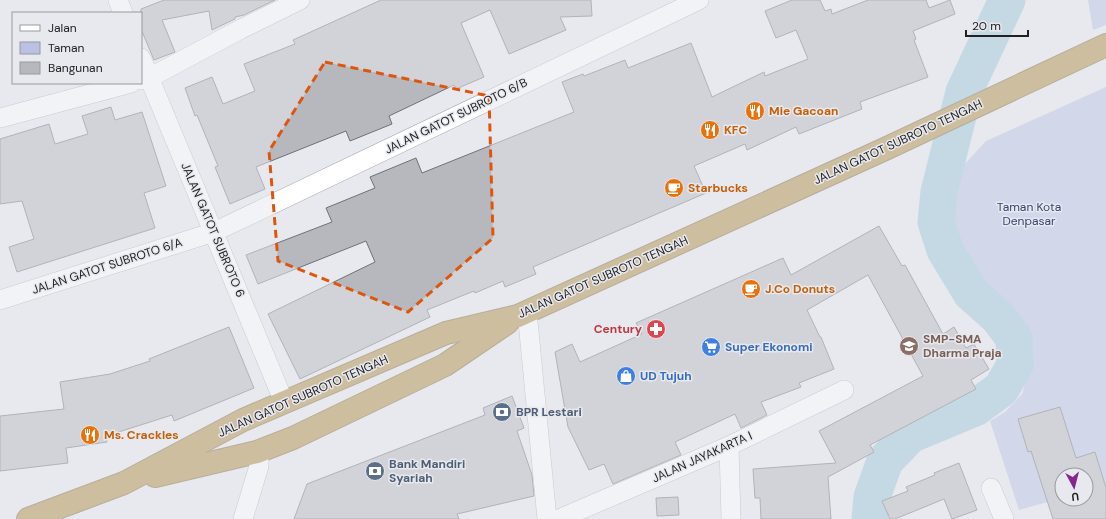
<svg xmlns="http://www.w3.org/2000/svg" width="1106" height="519" viewBox="0 0 1106 519" font-family="'DM Sans',sans-serif">
<style>
.green{fill:#b9c2e2}
.lines{fill:none;stroke-linecap:round;stroke-linejoin:round}
.river{stroke:#99c6d8;stroke-width:37}
.building{fill:#b7b8bd;stroke:#6f7175;fill-rule:evenodd}
.street-casing{stroke:#a5a6ab;stroke-width:20}
.highway-casing{stroke:#7c6535;stroke-width:24}
.street{stroke:#fff;stroke-width:19}
.highway{stroke:#ad893f;stroke-width:22}
.marked{fill:none;stroke:#de560d;stroke-width:3;stroke-dasharray:8 5;stroke-linejoin:round}
.labels{text-anchor:middle;dominant-baseline:central;stroke-width:3;stroke-linejoin:round;paint-order:stroke}
.food-label{font-size:12px;font-weight:bold;fill:#c56008;stroke:#e8e9ef;text-anchor:start}
.street-label{font-size:12px;fill:#212123;stroke:#e8e9ef}
.park-label{font-size:12px;fill:#384374;stroke:#e8e9ef}
.health-label{font-size:12px;font-weight:bold;fill:#be3a42;stroke:#e8e9ef;text-anchor:end}
.education-label{font-size:12px;font-weight:bold;fill:#785e54;stroke:#e8e9ef;text-anchor:start}
.shop-label{font-size:12px;font-weight:bold;fill:#366cbe;stroke:#e8e9ef;text-anchor:start}
.service-label{font-size:12px;font-weight:bold;fill:#4e5e75;stroke:#e8e9ef;text-anchor:start}
</style>
<rect width="100%" height="100%" fill="#e8e9ef"/>
<g class="green">
<path d="M 1088,0 L 1106,0 L 1106,25 L 1093,30 Z"/>
<path d="M 1106,87 L 1106,485 L 1086,491 L 1086,475 L 1062,475 L 1062,498 L 1019,510 L 990,421 L 1005,412 L 1022,394 L 1029,371 L 1028,349 L 1013,319 L 996,298 L 982,288 L 957,253 L 950,209 L 962,167 L 986,141 Z"/>
</g>
<g class="lines">
<path class="river" d="M 870,519 L 872,497 L 885,461 L 910,435 L 975,408 L 1001,389 L 1015,365 L 1014,338 L 998,317 L 971,293 L 945,250 L 936,222 L 939,192 L 964,92 L 1007,0"/>
</g>
<g class="building">
<path d="M 164,0 L 275,0 L 244,15 L 235,17 L 235,19 L 212,30 L 209,11 L 162,20 L 175,52 L 154,60 L 141,29 L 141,9 Z"/>
<path d="M 381,0 L 591,0 L 592,16 L 560,17 L 566,30 L 509,54 L 490,10 L 461,23 L 484,77 L 456,89 L 454,85 L 389,116 L 392,124 L 350,141 L 346,131 L 256,167 L 265,189 L 230,204 L 215,167 L 218,166 L 197,115 L 195,116 L 185,88 L 212,77 L 223,104 L 255,91 L 244,64 L 295,44 L 293,40 Z"/>
<path d="M 792,0 L 820,0 L 825,11 L 831,9 L 832,14 L 868,0 L 926,0 L 929,8 L 950,0 L 955,14 L 913,31 L 916,39 L 914,40 L 928,77 L 860,102 L 862,109 L 799,134 L 796,127 L 747,150 L 745,144 L 694,166 L 706,193 L 533,267 L 536,274 L 505,287 L 503,281 L 475,293 L 474,291 L 427,310 L 430,317 L 300,379 L 268,314 L 375,262 L 366,241 L 258,284 L 246,255 L 332,222 L 326,208 L 375,188 L 370,177 L 416,158 L 422,173 L 574,112 L 562,82 L 583,74 L 584,76 L 625,60 L 628,68 L 691,43 L 712,97 L 764,72 L 765,76 L 808,59 L 796,30 L 776,38 L 765,11 Z"/>
<path d="M 111,107 L 115,120 L 142,112 L 166,186 L 144,193 L 155,228 L 17,272 L 9,247 L 34,239 L 22,201 L 0,204 L 0,139 L 49,124 L 55,144 L 88,134 L 82,116 Z"/>
<path d="M 879,226 L 902,266 L 905,265 L 943,334 L 954,327 L 966,348 L 974,344 L 989,369 L 971,380 L 976,389 L 870,445 L 874,452 L 828,477 L 831,519 L 761,519 L 760,498 L 755,498 L 753,469 L 836,463 L 819,431 L 923,376 L 868,275 L 807,310 L 820,337 L 821,337 L 834,369 L 799,383 L 801,387 L 761,402 L 767,415 L 741,428 L 735,414 L 675,442 L 681,455 L 613,484 L 604,464 L 589,470 L 568,427 L 555,352 L 572,344 L 580,362 L 642,334 L 636,323 L 783,258 L 791,275 Z"/>
<path d="M 229,327 L 254,388 L 174,421 L 172,415 L 106,436 L 107,442 L 66,448 L 68,463 L 0,471 L 0,416 L 64,409 L 60,382 L 110,374 L 150,361 L 149,359 Z"/>
<path d="M 512,396 L 524,428 L 517,431 L 532,475 L 534,496 L 457,514 L 459,519 L 294,519 L 307,484 L 485,415 L 483,408 Z"/>
<path d="M 1060,407 L 1076,458 L 1095,452 L 1106,488 L 1106,519 L 1053,519 L 1031,451 L 1028,452 L 1018,419 ZM 1062,475 L 1086,475 L 1086,499 L 1062,499 Z"/>
<path d="M 959,463 L 977,510 L 952,519 L 944,499 L 895,519 L 890,519 L 882,501 L 908,491 L 906,487 L 935,475 L 934,473 Z"/>
<path d="M 678,497 L 679,515 L 657,516 L 656,498 Z"/>
</g>
<g class="lines">
<g class="street-casing">
<g id="street">
<path d="M 118,0 L 123,13"/>
<path d="M 141,58 L 284,402"/>
<path d="M 141,80 L 149,78 L 241,29 L 300,0"/>
<path d="M 0,118 L 131,83"/>
<path d="M 0,300 L 214,232 L 699,0"/>
<path d="M 527,311 L 547,519"/>
<path d="M 729,446 L 731,519"/>
<path d="M 991,488 L 1004,519"/>
<path d="M 243,519 L 259,466 L 259,460 L 257,452"/>
<path d="M 559,519 L 729,446 L 844,390"/>
</g>
</g>
<g class="highway-casing">
<g id="highway">
<path d="M 155,476 L 257,452 L 293,438 L 445,365 L 507,323"/>
<path d="M 28,519 L 124,483 L 243,420 L 446,333 L 518,316 L 885,149 L 1106,45"/>
</g>
</g>
<use href="#street" class="street"/>
<use href="#highway" class="highway"/>
</g>
<path d="M0 0H1106V519H0ZM 325,62 L 489,96 L 493,238 L 408,312 L 278,261 L 269,151 Z" fill="#e8e9ef" fill-opacity=".55" fill-rule="evenodd"/>
<path class="marked" d="M 325,62 L 489,96 L 493,238 L 408,312 L 278,261 L 269,151 Z"/>
<defs>
<g id="restaurant-disc" transform="scale(1)"><circle r="9.5" fill="#e8710a" stroke="#e8e9ef"/><path d="M-5-6h1v4h1v-4h1v4h1v-4h1v5L-1.5 .5V6h-2V.5L-5-1ZM5-6V6H3V1.5H1.5Q1.5-4 5-6Z" fill="#fff"/></g>
<g id="cafe-disc" transform="scale(1)"><circle r="9.5" fill="#e8710a" stroke="#e8e9ef"/><path d="M-5.5-4.5H6V0H3Q3 3.5 0 3.5H-2.5Q-5.5 3.5-5.5 0ZM3-3.2v2h1.7v-2ZM-6 4.5H4V6H-6Z" fill="#fff"/></g>
<g id="pharmacy-disc" transform="scale(1)"><circle r="9.5" fill="#e0444e" stroke="#e8e9ef"/><path d="M-2-6h4v4h4v4h-4v4h-4v-4h-4v-4h4Z" fill="#fff"/></g>
<g id="school-disc" transform="scale(1)"><circle r="9.5" fill="#8d6e63" stroke="#e8e9ef"/><path d="M0-5L7-2L0 1L-7-2ZM-4 1L0 2.5L4 1V4Q0 6-4 4Z" fill="#fff"/></g>
<g id="supermarket-disc" transform="scale(1)"><circle r="9.5" fill="#3f7fe0" stroke="#e8e9ef"/><path d="M-6-5.5h2.5l.6 2H6L4.5 2H-2.5L-4.4-4H-6ZM-1.5 3.2a1.3 1.3 0 1 0 .1 0ZM3 3.2a1.3 1.3 0 1 0 .1 0Z" fill="#fff"/></g>
<g id="shop-disc" transform="scale(1)"><circle r="9.5" fill="#3f7fe0" stroke="#e8e9ef"/><path d="M-5-2.5h2.3a2.7 3.5 0 0 1 5.4 0H5L5.5 6h-11ZM-1.5-2.5h3a1.5 2.3 0 0 0-3 0Z" fill="#fff"/></g>
<g id="bank-disc" transform="scale(1)"><circle r="9.5" fill="#5c6f8a" stroke="#e8e9ef"/><path d="M-6-4H6V4H-6ZM0-2.3a2.3 2.3 0 1 0 0 4.6a2.3 2.3 0 1 0 0-4.6Z" fill="#fff"/></g>
</defs>
<g fill-rule="evenodd">
<use href="#restaurant-disc" x="755" y="111"/>
<use href="#restaurant-disc" x="710" y="130"/>
<use href="#cafe-disc" x="674" y="188"/>
<use href="#cafe-disc" x="751" y="289"/>
<use href="#pharmacy-disc" x="656" y="329"/>
<use href="#school-disc" x="909" y="346"/>
<use href="#supermarket-disc" x="711" y="347"/>
<use href="#shop-disc" x="626" y="376"/>
<use href="#bank-disc" x="502" y="412"/>
<use href="#restaurant-disc" x="90" y="435"/>
<use href="#bank-disc" x="375" y="471"/>
</g>
<g class="labels">
<g class="food-label">
<text x="769" y="111">Mie Gacoan</text>
<text x="724" y="130">KFC</text>
<text x="688" y="188">Starbucks</text>
<text x="765" y="289">J.Co Donuts</text>
<text x="104" y="435">Ms. Crackles</text>
</g>
<g class="street-label">
<text transform="translate(456 116) rotate(-26)">JALAN GATOT SUBROTO 6/B</text>
<text transform="translate(898 142) rotate(-25)">JALAN GATOT SUBROTO TENGAH</text>
<text transform="translate(213 230) rotate(67)">JALAN GATOT SUBROTO 6</text>
<text transform="translate(107 266) rotate(-18)">JALAN GATOT SUBROTO 6/A</text>
<text transform="translate(603 277) rotate(-24)">JALAN GATOT SUBROTO TENGAH</text>
<text transform="translate(303 396) rotate(-24)">JALAN GATOT SUBROTO TENGAH</text>
<text transform="translate(702 457) rotate(-24)">JALAN JAYAKARTA I</text>
</g>
<g class="park-label">
<text x="1029" y="207">Taman Kota<tspan x="1029" dy="14">Denpasar</tspan></text>
</g>
<g class="health-label">
<text x="642" y="329">Century</text>
</g>
<g class="education-label">
<text x="923" y="339">SMP-SMA<tspan x="923" dy="14">Dharma Praja</tspan></text>
</g>
<g class="shop-label">
<text x="725" y="347">Super Ekonomi</text>
<text x="640" y="376">UD Tujuh</text>
</g>
<g class="service-label">
<text x="516" y="412">BPR Lestari</text>
<text x="389" y="464">Bank Mandiri<tspan x="389" dy="14">Syariah</tspan></text>
</g>
</g>
<rect x="12" y="12" width="130" height="72" fill="#e8e9ef" stroke="#98999d"/>
<rect x="20" y="25" width="20" height="6" fill="#ffffff" stroke="#98999d"/>
<text x="48" y="32" font-size="12" fill="#212123">Jalan</text>
<rect x="20" y="42" width="20" height="12" fill="#b9c2e2" stroke="#98999d"/>
<text x="48" y="52" font-size="12" fill="#212123">Taman</text>
<rect x="20" y="62" width="20" height="12" fill="#b7b8bd" stroke="#98999d"/>
<text x="48" y="72" font-size="12" fill="#212123">Bangunan</text>
<g transform="translate(1074 487) rotate(173)"><circle r="19" fill="#e8e9ef" stroke="#98999d"/>
<path d="M0-3L7 15L0 10L-7 15Z" fill="#87268f"/>
<text y="-6" font-size="11" font-weight="bold" text-anchor="middle" fill="#212123">U</text>
</g>
<path d="M966 30v6h62v-6" fill="none" stroke="#212123" stroke-width="2"/>
<text x="972" y="30" font-size="12" fill="#212123" stroke="#e8e9ef" stroke-width="3" paint-order="stroke">20 m</text>
</svg>
